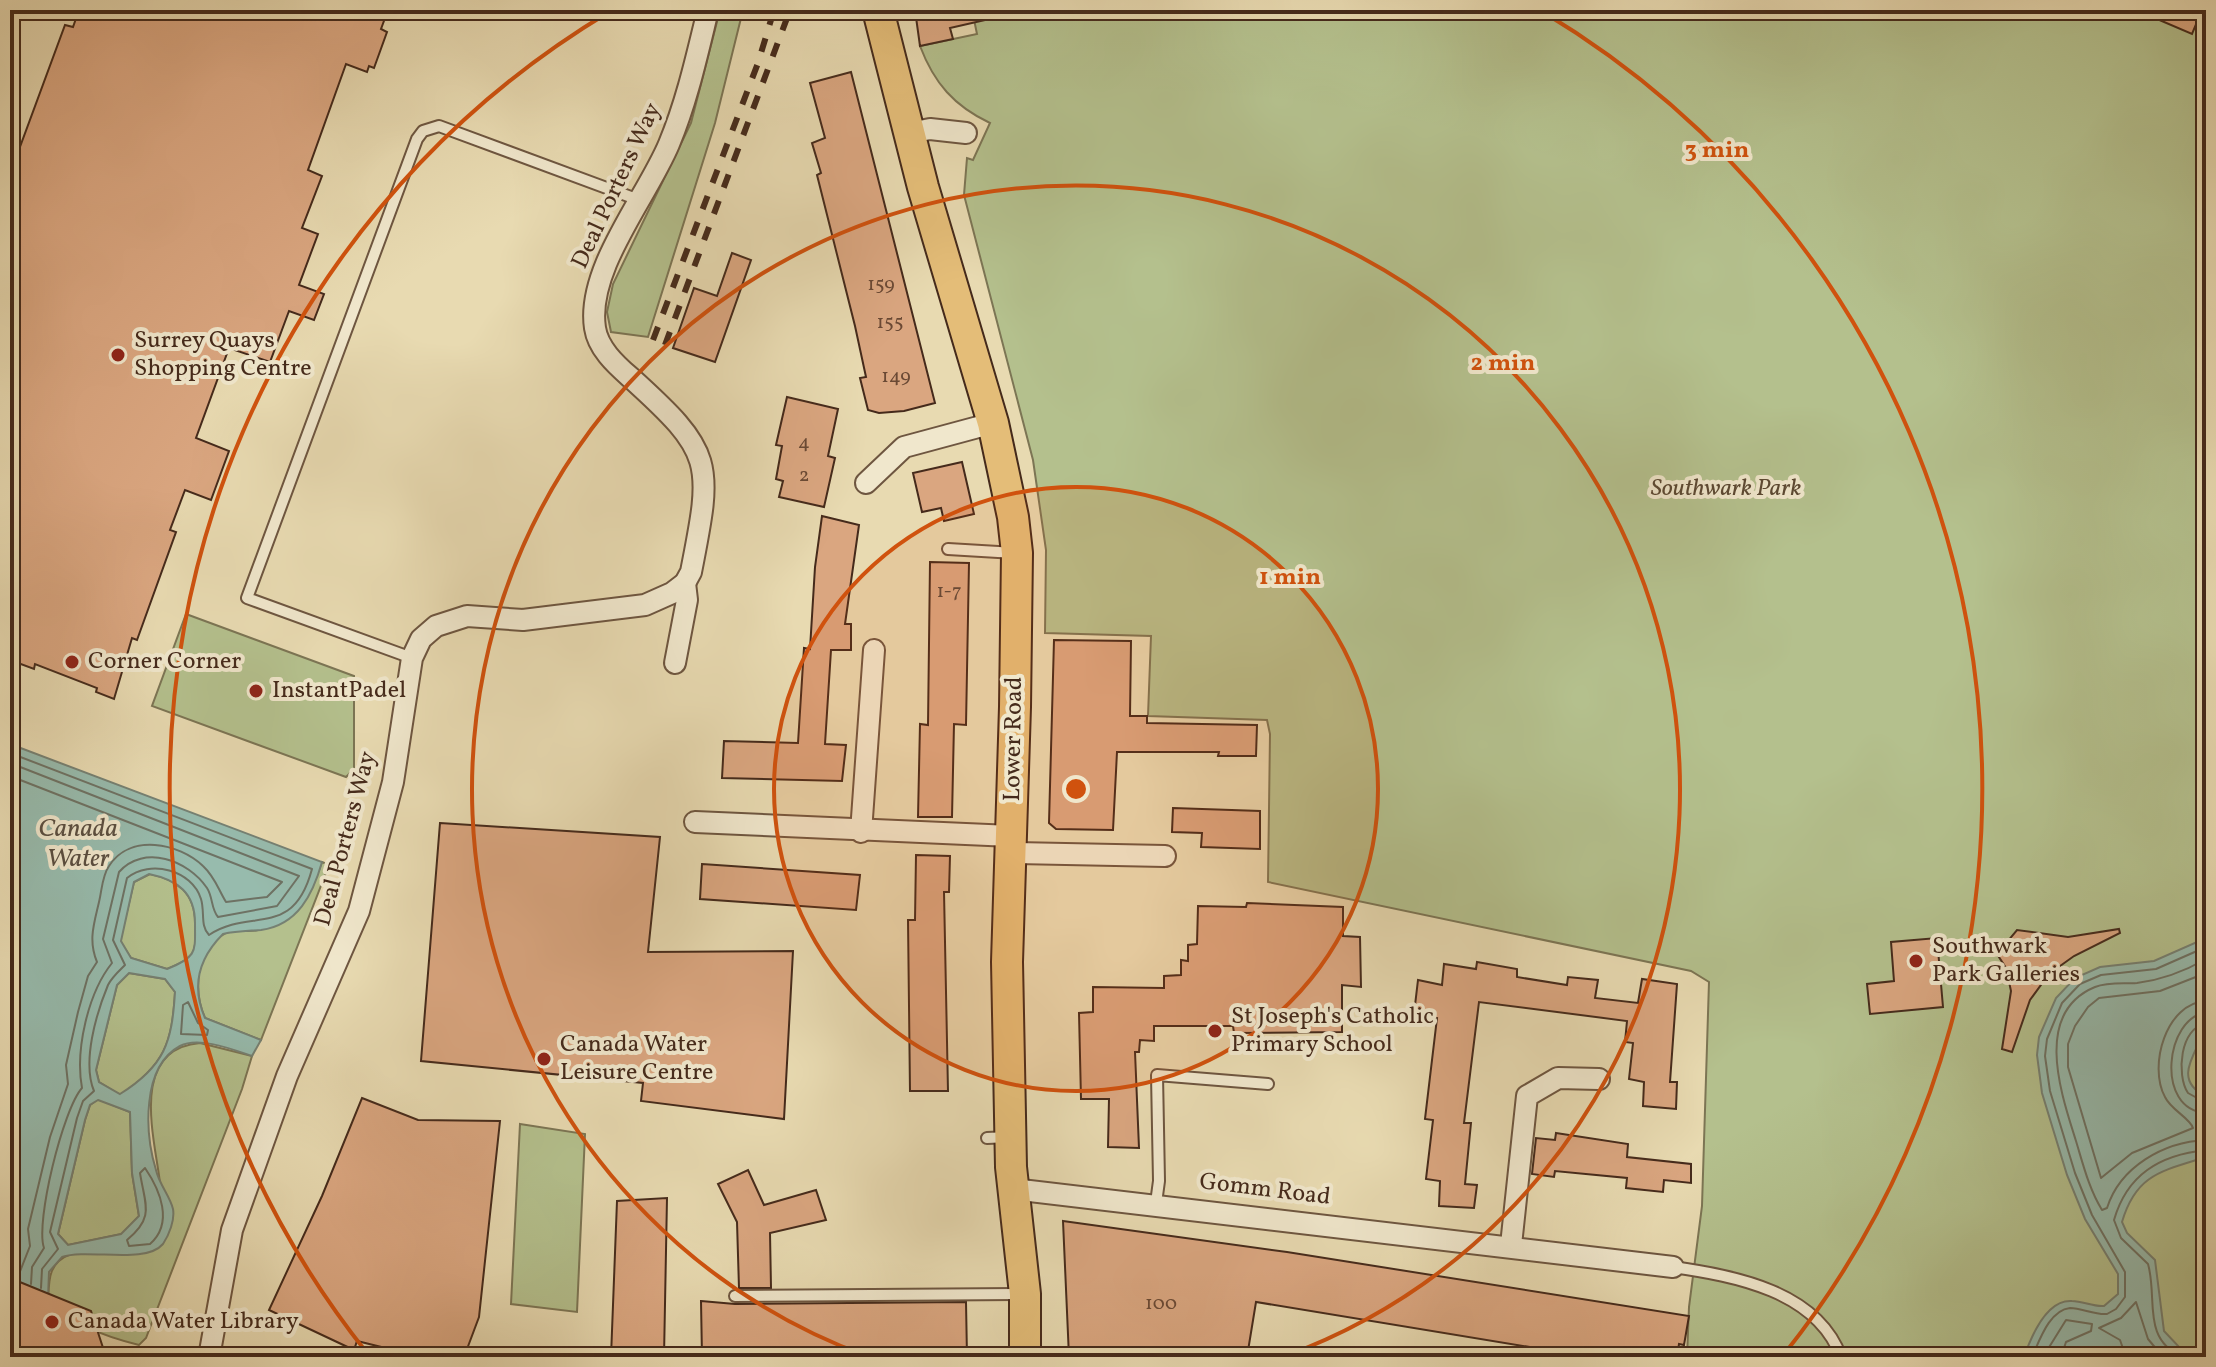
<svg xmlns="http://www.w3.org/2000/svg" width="2216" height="1367" viewBox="0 0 2216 1367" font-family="Vollkorn,serif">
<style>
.green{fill:#b4c08d;stroke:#7c7554;stroke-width:2}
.water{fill:#97bbad;stroke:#768173;stroke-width:2;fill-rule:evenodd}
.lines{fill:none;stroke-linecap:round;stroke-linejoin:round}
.shore{stroke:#6e7264;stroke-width:2}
.building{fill:#daa680;stroke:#452a1b;stroke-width:2}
.lane-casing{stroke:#6e5640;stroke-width:14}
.street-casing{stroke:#6e5640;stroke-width:24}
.primary-casing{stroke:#452a1b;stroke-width:34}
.lane{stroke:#f0e7cc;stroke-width:10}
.street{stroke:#f0e7cc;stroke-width:20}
.primary{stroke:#e4bd78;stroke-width:30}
.rail{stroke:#452a1b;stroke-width:6;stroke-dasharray:14 14;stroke-linecap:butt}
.ring{fill:none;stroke:#d0520e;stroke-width:4}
.poi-dot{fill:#8f2418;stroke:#f0e7cc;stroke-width:3}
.labels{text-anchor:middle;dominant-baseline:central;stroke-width:8;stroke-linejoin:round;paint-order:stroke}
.number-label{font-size:20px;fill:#6a4934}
.street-label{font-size:24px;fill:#452a1b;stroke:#f0e7cc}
.poi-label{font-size:24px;fill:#452a1b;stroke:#f0e7cc;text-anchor:start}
.park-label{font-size:24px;font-style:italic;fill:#5b4832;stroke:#f0e7cc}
.water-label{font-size:26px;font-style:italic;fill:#5a4e40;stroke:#f0e7cc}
.centre{fill:#d0520e;stroke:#f0e7cc;stroke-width:4}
.ring-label{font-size:24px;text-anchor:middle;font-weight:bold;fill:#d0520e;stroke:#f0e7cc;stroke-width:8;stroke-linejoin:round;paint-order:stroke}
</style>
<rect width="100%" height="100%" fill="#e8dab1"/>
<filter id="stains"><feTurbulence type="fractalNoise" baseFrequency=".0025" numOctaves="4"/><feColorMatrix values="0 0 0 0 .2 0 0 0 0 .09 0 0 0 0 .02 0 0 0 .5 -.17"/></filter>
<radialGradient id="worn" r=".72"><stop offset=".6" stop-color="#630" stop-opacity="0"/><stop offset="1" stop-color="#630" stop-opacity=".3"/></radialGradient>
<g class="green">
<path d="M 720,10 L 743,10 L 715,123 L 648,337 L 611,332 L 607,312 L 613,284 L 691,123 Z"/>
<path d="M 972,10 L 2206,10 L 2206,1357 L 1687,1357 L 1689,1307 L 1702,1206 L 1709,982 L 1691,971 L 1268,882 L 1270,734 L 1267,720 L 1148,716 L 1151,636 L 1045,633 L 1046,550 L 1033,460 L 964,195 L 967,158 L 973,160 L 990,123 C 954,106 934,83 920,46 L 977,34 Z"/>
<path d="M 186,614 L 354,676 L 354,769 L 346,777 L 152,706 Z"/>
<path d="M 322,862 L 329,865 L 261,1040 L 205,1018 C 194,993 194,950 224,934 C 236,927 255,935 266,927 C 291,911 314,889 322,862 Z"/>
<path d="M 150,874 C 178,880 195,893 195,923 C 196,951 198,957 167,969 L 131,958 L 120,941 L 134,882 Z"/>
<path d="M 129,973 L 165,979 L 175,992 C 172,1043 165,1065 120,1095 L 99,1082 L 96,1070 L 117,985 Z"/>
<path d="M 200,1043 L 252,1056 L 242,1089 L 146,1338 L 139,1345 C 95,1334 84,1327 48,1299 C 49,1278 49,1262 71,1254 L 139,1254 C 144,1237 162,1198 160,1183 C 155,1139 128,1049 200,1043 Z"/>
<path d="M 98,1099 L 130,1112 L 132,1173 L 139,1216 L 122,1234 L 68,1245 L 58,1234 L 85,1120 L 90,1105 Z"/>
<path d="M 520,1124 L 585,1134 L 577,1312 L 511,1304 Z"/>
</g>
<g class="water">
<path d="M 10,744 L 322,862 C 313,894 298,925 261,930 C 248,931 236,931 223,934 C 198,959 191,986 205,1018 L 261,1040 L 252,1056 C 234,1050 199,1036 180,1046 C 141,1067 145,1134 156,1170 C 159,1184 170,1196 173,1209 C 175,1220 169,1235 163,1244 C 145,1265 88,1248 62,1257 L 49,1272 L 48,1299 L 10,1305 ZM 149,874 C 178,880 195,893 195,923 C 195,951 198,957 167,969 L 131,958 L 121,941 L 134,882 ZM 129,973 L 165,979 L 175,992 C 172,1042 165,1066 120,1094 L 99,1082 L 96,1070 L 117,985 ZM 98,1100 L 130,1112 L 132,1173 L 139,1216 L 121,1234 L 68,1245 L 58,1234 L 85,1120 L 90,1105 Z"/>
<path d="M 2206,938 C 2206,960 2211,1007 2206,1026 C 2200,1049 2169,1079 2206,1096 L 2206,1157 C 2162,1171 2136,1174 2122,1222 L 2127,1233 L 2155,1260 L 2164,1331 L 2179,1347 L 2206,1357 L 2111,1357 L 2093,1349 L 2075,1357 L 2024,1357 C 2031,1337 2046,1299 2072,1301 C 2083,1301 2093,1307 2104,1306 L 2118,1294 L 2118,1274 L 2085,1219 L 2067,1175 L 2042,1093 L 2037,1055 L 2039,1037 L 2056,998 L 2075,978 L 2100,967 L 2154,961 Z"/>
</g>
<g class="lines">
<g class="shore">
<path d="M 10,753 L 312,869 C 293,940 251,907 209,935 C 200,926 205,912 201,899 C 192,870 150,859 127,878 L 113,940 L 125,965 C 119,971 112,977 108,985 C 96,1014 82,1062 94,1091 L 83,1101 L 77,1118 L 50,1232 L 58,1249 L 42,1269 L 41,1288"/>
<path d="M 10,763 L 299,876 L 277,906 L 218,917 C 211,909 213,897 207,888 C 188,860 144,844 119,872 L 103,939 L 112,963 C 88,993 75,1050 82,1088 C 63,1109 35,1223 44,1248 L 32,1267 L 31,1284"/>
<path d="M 10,776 L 282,882 L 267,897 L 226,902 C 218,889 215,877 203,866 C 179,843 130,833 109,866 C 102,876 102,890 99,902 C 94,924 88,940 97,962 L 88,976 L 78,1012 L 66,1065 L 68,1084 L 50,1137 L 28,1229 L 30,1246 L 19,1274 L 11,1276"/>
<path d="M 2206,959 C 2185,971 2161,980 2137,983 C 2123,984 2108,982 2095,987 C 2032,1013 2062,1096 2076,1141 C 2083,1164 2089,1189 2102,1210 L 2107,1208 C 2120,1167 2163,1142 2206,1140"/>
<path d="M 2206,973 L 2160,991 L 2099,998 L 2088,1007 L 2075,1026 L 2068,1044 L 2068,1067 L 2101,1178 L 2132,1153 L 2193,1128 C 2190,1118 2171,1110 2165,1097 C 2148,1066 2166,1003 2206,1001"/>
<path d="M 188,1002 L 198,1023 L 208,1030 L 207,1035 L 181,1034 L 183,1005 Z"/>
<path d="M 2206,1013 C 2166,1016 2154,1110 2206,1113"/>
<path d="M 2206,1024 C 2180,1027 2176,1075 2188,1093 L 2206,1103"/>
<path d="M 145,1168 C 160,1190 174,1223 150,1244 L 129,1246 L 127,1240 C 155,1217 145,1205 140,1173 Z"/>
<path d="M 2032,1357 C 2039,1342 2049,1310 2070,1308 C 2082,1308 2094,1315 2107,1314 L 2116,1309 L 2125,1297 L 2125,1272 L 2092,1215 L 2075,1173 L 2050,1091 L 2045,1056 L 2047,1039 L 2062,1003 L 2080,984 L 2101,975 L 2156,969 L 2206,947"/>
<path d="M 2043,1357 L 2066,1320 L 2092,1324 L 2091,1331 L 2066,1342 L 2061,1357"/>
<path d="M 2126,1357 L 2120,1340 L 2099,1328 L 2121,1318 L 2136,1302 L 2148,1339 L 2163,1357"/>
<path d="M 2182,1357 C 2141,1338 2158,1299 2148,1264 L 2121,1238 L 2114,1220 C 2127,1175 2159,1155 2206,1150"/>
</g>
</g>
<g class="building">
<path d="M 79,10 L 388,10 L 381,29 L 387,32 L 374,68 L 369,66 L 367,72 L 346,64 L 308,170 L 322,176 L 302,228 L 318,234 L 299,285 L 324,294 L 314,320 L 289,311 L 270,362 L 229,348 L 196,438 L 229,451 L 211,500 L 185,490 L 170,530 L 176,532 L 137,640 L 132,638 L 114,699 L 96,692 L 97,688 L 35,664 L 34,669 L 10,660 L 10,174 L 65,25 L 73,27 Z"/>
<path d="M 915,10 L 993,10 L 994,18 L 950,28 L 953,39 L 920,46 Z"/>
<path d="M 2136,10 L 2202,10 L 2192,34 Z"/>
<path d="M 851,72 L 935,403 L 904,411 L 879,413 L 868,410 L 860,378 L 866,377 L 855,326 L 817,175 L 821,173 L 812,143 L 825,138 L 810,83 Z"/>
<path d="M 732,253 L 751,260 L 715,362 L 673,348 L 694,288 L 717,296 Z"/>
<path d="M 787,397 L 838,409 L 828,456 L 835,458 L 824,507 L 779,497 L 783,481 L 776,479 L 782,446 L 776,445 Z"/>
<path d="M 962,462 L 974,514 L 944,521 L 941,508 L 922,512 L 913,473 Z"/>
<path d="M 822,516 L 859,525 L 845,624 L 851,624 L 851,650 L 831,650 L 825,744 L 846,745 L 842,781 L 722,778 L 724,741 L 798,743 L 804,648 L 810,649 L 815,567 Z"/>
<path d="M 930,562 L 969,563 L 966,725 L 954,724 L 952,817 L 918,817 L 920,724 L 928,725 Z"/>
<path d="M 1054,640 L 1131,641 L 1130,716 L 1147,716 L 1147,723 L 1257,725 L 1256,756 L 1218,756 L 1219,752 L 1117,752 L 1113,830 L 1056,829 L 1049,823 Z"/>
<path d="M 1173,808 L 1260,811 L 1260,849 L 1201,847 L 1202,833 L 1172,832 Z"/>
<path d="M 440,823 L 660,837 L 648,952 L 793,951 L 784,1119 L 641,1101 L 643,1083 L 421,1061 Z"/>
<path d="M 916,855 L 950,856 L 949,892 L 944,892 L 948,1091 L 910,1091 L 908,920 L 915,920 Z"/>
<path d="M 702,864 L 860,875 L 856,910 L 700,899 Z"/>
<path d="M 1247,903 L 1343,907 L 1343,936 L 1360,937 L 1361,987 L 1342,985 L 1342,1032 L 1234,1033 L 1233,1026 L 1154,1026 L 1154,1041 L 1140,1040 L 1139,1052 L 1135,1052 L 1139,1148 L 1108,1147 L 1109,1099 L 1081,1099 L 1079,1013 L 1093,1012 L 1093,987 L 1164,988 L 1164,976 L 1181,975 L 1181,960 L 1188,961 L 1188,945 L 1197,944 L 1198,906 L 1246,907 Z"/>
<path d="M 2119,929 L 2120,933 L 2074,956 L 2049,974 L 2030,1000 L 2012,1052 L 2002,1049 L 2011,991 L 2006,968 L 1997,954 L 2017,930 L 2068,937 Z"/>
<path d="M 1937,938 L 1943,1007 L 1870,1014 L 1867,984 L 1894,981 L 1891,942 Z"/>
<path d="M 1477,962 L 1517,969 L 1517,977 L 1567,985 L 1568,977 L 1598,980 L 1595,998 L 1638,1003 L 1642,979 L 1677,984 L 1670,1082 L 1677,1082 L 1676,1109 L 1643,1106 L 1644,1082 L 1629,1079 L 1633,1043 L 1625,1042 L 1627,1021 L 1479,1002 L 1464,1123 L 1471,1123 L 1465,1184 L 1477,1185 L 1474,1208 L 1439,1206 L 1440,1181 L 1426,1179 L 1433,1120 L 1425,1119 L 1437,1018 L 1414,1014 L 1418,980 L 1442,985 L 1444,964 L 1476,969 Z"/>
<path d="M 362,1098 L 418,1120 L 500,1121 L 479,1317 L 464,1357 L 422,1357 L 357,1341 L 354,1350 L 269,1310 L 322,1196 Z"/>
<path d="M 1556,1133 L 1628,1144 L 1627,1157 L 1691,1164 L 1691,1183 L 1664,1180 L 1663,1192 L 1626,1188 L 1627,1178 L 1555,1171 L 1554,1177 L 1532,1174 L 1536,1138 L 1555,1140 Z"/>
<path d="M 748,1170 L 764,1205 L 816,1190 L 826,1220 L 770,1233 L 771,1288 L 739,1288 L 737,1222 L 718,1184 Z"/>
<path d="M 667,1198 L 664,1357 L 611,1357 L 617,1201 Z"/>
<path d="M 1063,1221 L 1287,1252 L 1689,1316 L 1684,1345 L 1679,1344 L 1677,1357 L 1590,1357 L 1256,1302 L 1247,1357 L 1069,1357 Z"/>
<path d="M 10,1278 L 91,1311 L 106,1357 L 10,1357 Z"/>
<path d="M 701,1301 L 735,1304 L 966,1302 L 967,1357 L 702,1357 Z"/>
</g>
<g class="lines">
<g class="lane-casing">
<g id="lane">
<path d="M 948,549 L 1015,553"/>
<path d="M 412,658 L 247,598 L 417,139 L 423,131 L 439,126 L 639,200"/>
<path d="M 987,1138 L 1009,1137"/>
<path d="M 1156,1203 L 1159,1181 L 1157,1075 L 1268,1084"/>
<path d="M 1673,1267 C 1735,1276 1817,1291 1841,1357"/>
<path d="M 735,1296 L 1021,1294"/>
</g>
</g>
<g class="street-casing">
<g id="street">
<path d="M 910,133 L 930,129 L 966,133"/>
<path d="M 866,483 L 904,447 L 993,423"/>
<path d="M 675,663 L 687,600 L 685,583"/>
<path d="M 695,822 L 1011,836"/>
<path d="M 861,832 L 874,650"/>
<path d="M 1011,853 L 1165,856"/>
<path d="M 1013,1189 L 1673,1267"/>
<path d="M 1511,1245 L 1527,1096 L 1558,1078 L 1599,1079"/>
<path d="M 209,1357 L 232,1230 L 287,1076 L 359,911 L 393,782 L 412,658 L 421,639 L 436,626 L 467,616 L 523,620 L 645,605 L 672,593 L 685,583 L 691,572 C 713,461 714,453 630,377 C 615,364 598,348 595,328 C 586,269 647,197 669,144 C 687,101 697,55 708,10"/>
</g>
</g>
<g class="primary-casing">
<path id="primary" d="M 878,10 L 923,187 L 993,423 L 1013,517 L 1017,553 L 1015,707 L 1007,962 L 1011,1167 L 1025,1294 L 1025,1357"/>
</g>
<use href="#lane" class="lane"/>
<use href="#street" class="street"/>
<use href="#primary" class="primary"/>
<g class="rail">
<path d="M 653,340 L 758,63 L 774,10"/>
<path d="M 665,345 L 790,10"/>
</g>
</g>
<circle cx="1076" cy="789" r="302" fill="#d0520e" fill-opacity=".12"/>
<g class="ring">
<circle cx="1076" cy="789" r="302"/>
<path d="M869 1357A604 604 0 1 1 1283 1357"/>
<path d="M367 1353A906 906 0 0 1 609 12M1543 12A906 906 0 0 1 1785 1353"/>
</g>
<g class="poi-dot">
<circle cx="118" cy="355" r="8"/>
<circle cx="72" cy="662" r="8"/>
<circle cx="256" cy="691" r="8"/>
<circle cx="1916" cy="961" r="8"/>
<circle cx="1215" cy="1031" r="8"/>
<circle cx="544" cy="1059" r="8"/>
<circle cx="52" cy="1322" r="8"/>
</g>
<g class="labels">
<g class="number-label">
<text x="881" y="285">159</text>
<text x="890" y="323">155</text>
<text x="896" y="377">149</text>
<text x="804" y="443">4</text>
<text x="804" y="476">2</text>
<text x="949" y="592">1-7</text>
<text x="1161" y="1304">100</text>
</g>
<g class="street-label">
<text transform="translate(617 186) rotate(-65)">Deal Porters Way</text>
<text transform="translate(1014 739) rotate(-89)">Lower Road</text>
<text transform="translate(346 839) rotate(-75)">Deal Porters Way</text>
<text transform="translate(1265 1190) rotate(7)">Gomm Road</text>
</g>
<g class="poi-label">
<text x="134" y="341">Surrey Quays<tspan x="134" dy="28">Shopping Centre</tspan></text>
<text x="88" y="662">Corner Corner</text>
<text x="272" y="691">InstantPadel</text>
<text x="1932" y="947">Southwark<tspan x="1932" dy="28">Park Galleries</tspan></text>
<text x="1231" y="1017">St Joseph's Catholic<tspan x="1231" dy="28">Primary School</tspan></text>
<text x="560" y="1045">Canada Water<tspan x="560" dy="28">Leisure Centre</tspan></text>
<text x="68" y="1322">Canada Water Library</text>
</g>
<g class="park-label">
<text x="1726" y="489">Southwark Park</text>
</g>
<g class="water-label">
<text x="78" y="829">Canada<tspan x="78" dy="30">Water</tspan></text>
</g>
</g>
<circle cx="1076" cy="789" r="12" class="centre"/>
<g class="ring-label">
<text x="1717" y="157">3 min</text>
<text x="1503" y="370">2 min</text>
<text x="1290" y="584">1 min</text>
</g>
<rect width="2216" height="1367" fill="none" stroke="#e8dab1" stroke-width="40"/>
<rect x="12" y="12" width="2192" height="1343" fill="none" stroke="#452a1b" stroke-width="4"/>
<rect x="20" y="20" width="2176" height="1327" fill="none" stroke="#452a1b" stroke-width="2"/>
<rect width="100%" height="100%" filter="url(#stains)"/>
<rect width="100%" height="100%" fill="url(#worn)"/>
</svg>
